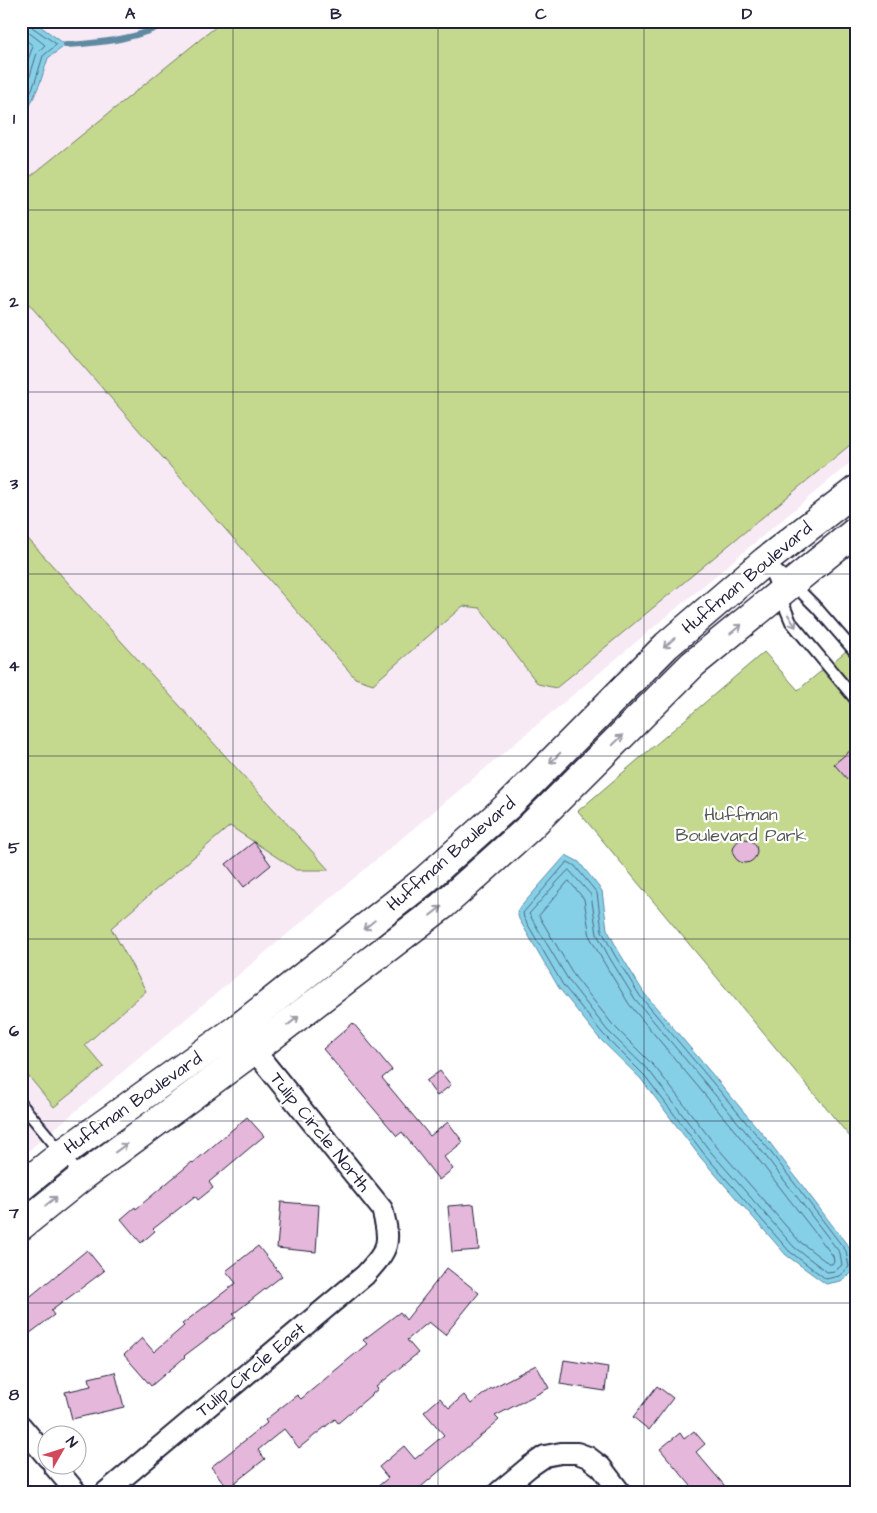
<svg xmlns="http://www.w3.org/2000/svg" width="877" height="1513" viewBox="0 0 877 1513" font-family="'Architects Daughter',sans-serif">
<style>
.built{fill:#f7eaf4}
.green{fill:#c4d98e;stroke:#737e64}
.water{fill:#86d0e7;stroke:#5e8aa2}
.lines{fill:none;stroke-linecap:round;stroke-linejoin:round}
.shore{stroke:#4a6880;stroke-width:1}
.stream{stroke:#5e8aa2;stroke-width:6}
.building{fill:#e5b8db;stroke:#22223b}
.lane-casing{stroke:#22223b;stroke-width:14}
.street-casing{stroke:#22223b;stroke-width:24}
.secondary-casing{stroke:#22223b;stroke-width:31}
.lane{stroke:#fff;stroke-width:10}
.street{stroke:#fff;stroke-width:20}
.secondary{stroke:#fff;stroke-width:28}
.oneway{stroke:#9c9ca7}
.grid{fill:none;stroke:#22223b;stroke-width:1;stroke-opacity:0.55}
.labels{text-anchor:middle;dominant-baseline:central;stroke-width:4.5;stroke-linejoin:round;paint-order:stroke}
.street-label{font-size:18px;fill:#22223b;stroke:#fff}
.park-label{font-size:18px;fill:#535954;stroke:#fff}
.neatline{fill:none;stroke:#22223b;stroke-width:2}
.grid-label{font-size:16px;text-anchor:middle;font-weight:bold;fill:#22223b}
</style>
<rect width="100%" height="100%" fill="#fff"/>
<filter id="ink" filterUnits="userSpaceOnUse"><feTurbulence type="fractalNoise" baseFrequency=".02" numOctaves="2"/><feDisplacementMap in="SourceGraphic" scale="10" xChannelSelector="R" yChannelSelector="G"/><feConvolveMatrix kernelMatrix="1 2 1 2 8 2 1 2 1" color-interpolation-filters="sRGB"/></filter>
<g filter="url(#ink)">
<path class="built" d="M 21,21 L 856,21 L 856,458 L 21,1157 Z"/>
<g class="green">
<path d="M 223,21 L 856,21 L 856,440 L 556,688 L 538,684 L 480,608 L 463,606 L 373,684 L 355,678 L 21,295 L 21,184 Z"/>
<path d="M 21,531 L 329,870 L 296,870 L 230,826 L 111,928 L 146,991 L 85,1045 L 104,1067 L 54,1107 L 21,1067 Z"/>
<path d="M 856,643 L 856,1144 L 578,811 L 764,652 L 798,690 Z"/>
</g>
<g class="water">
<path d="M 21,21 L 33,21 L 66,45 L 48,58 L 40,83 L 28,110 L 21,117 Z"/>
<path d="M 566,855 L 579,862 L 602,891 L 607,929 L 619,952 L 644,993 L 770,1143 L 851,1250 L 854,1270 L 841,1281 L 826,1284 L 786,1255 L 701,1158 L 641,1079 L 599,1038 L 559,988 L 519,919 L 517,911 Z"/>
</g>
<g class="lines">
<g class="shore">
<path d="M 21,35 L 33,46 L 21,79"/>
<path d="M 21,98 L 29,79 L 37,53 L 45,45 L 27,31 L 24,21"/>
<path d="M 21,110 L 24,107 L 35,82 L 43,56 L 56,45 L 55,43 L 32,27 L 31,21"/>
<path d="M 568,862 L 575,866 L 597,893 L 602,931 L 614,954 L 640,996 L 766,1146 L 846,1251 L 849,1267 L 839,1276 L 826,1279 L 789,1251 L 705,1155 L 645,1076 L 603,1034 L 563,985 L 524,918 L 523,913 L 566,863 Z"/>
<path d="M 569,870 L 591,895 L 597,934 L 609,957 L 635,999 L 761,1150 L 840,1253 L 842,1265 L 835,1271 L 827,1272 L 794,1247 L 710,1151 L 650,1072 L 607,1030 L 569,981 L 529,914 L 558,881 Z"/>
<path d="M 569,881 L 584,899 L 590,937 L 603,961 L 629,1004 L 755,1155 L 833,1256 L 834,1261 L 832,1264 L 829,1264 L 799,1241 L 716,1146 L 655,1067 L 613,1025 L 575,977 L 539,916 Z"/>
</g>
<path class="stream" d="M 66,45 C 102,43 139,39 171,21"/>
</g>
<g class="building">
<path d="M 856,746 L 856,772 L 847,779 L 834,764 Z"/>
<circle cx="745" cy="851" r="12"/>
<path d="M 254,842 L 271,865 L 244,887 L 226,864 Z"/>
<path d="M 353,1023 L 392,1070 L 382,1078 L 430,1136 L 448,1122 L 463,1142 L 444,1157 L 453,1169 L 439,1180 L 402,1132 L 397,1136 L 323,1049 Z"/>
<path d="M 440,1071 L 451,1085 L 437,1096 L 426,1081 Z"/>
<path d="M 247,1117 L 264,1136 L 209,1182 L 213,1188 L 198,1200 L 195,1196 L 153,1229 L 155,1231 L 141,1243 L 121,1219 L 135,1207 L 136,1209 L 192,1162 L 193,1163 Z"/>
<path d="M 281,1202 L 319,1205 L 316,1252 L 277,1248 Z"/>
<path d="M 474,1204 L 479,1250 L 452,1252 L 448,1206 Z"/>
<path d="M 258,1246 L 282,1276 L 233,1314 L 236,1317 L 184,1356 L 185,1357 L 151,1386 L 124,1355 L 142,1338 L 154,1352 L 184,1326 L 182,1324 L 236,1283 L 226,1271 Z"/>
<path d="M 87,1250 L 104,1271 L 51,1311 L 54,1315 L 21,1340 L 21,1304 Z"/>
<path d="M 447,1268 L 479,1293 L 445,1335 L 429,1322 L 407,1340 L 418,1353 L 376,1387 L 378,1389 L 338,1423 L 335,1419 L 299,1448 L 284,1429 L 258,1450 L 265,1459 L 228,1488 L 211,1467 L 267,1423 L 265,1420 L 297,1395 L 301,1399 L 367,1344 L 363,1340 L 400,1312 L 406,1320 Z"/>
<path d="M 564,1360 L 608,1367 L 605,1391 L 560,1384 Z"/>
<path d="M 536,1365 L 549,1388 L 495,1416 L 499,1420 L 415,1492 L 371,1492 L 388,1478 L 379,1467 L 404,1446 L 415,1459 L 444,1435 L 424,1412 L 440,1398 L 449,1408 L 464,1395 L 471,1404 L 490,1389 Z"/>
<path d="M 115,1372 L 124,1407 L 72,1419 L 65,1392 L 91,1386 L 89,1378 Z"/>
<path d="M 657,1386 L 673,1398 L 649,1430 L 633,1417 Z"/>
<path d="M 694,1431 L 705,1444 L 696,1452 L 730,1492 L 696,1492 L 660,1449 L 680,1433 L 684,1439 Z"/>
</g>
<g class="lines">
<g class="lane-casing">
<g id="lane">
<path d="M 766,562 L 791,622 L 856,700"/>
<path d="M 768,563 L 793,584 L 816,607 L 856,653"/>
<path d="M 21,1104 L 81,1176"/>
</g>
</g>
<g class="street-casing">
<g id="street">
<path d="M 21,1426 L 48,1458"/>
<path d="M 54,1466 L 76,1492"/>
<path d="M 106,1492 L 365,1275 C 388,1249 392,1245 382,1209 L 245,1039"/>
<path d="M 499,1492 L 529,1467 L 545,1456 L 561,1453 L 577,1453 L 588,1457 L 601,1467 L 620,1492"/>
</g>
</g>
<g class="secondary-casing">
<g id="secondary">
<path d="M 21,1187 L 63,1153 L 237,1029 L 424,881 L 510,804 L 667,645 L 765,561 L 856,490"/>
<path d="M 21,1226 L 82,1177 L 254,1050 L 442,906 L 529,828 L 693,664 L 856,531"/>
</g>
</g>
<use href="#lane" class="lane"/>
<use href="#street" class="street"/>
<use href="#secondary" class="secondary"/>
</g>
<defs><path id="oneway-shaft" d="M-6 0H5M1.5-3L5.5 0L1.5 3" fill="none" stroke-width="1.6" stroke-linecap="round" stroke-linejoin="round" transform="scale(1.25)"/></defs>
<g class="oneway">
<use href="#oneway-shaft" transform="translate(792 621) rotate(58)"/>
<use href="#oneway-shaft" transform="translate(736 629) rotate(-39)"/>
<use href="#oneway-shaft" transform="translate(669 643) rotate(138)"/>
<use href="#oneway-shaft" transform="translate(618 740) rotate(-45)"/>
<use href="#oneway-shaft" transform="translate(555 758) rotate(135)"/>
<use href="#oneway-shaft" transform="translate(436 911) rotate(-38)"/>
<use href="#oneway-shaft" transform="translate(369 925) rotate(141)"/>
<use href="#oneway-shaft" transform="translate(293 1021) rotate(-38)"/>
<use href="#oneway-shaft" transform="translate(121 1148) rotate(-36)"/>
<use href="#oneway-shaft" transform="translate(51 1201) rotate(-39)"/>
</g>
</g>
<path class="grid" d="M 233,21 L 233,1492M 438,21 L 438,1492M 644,21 L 644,1492M 21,210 L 856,210M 21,392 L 856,392M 21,574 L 856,574M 21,756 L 856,756M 21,939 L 856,939M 21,1121 L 856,1121M 21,1303 L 856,1303"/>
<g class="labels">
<g class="street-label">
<text transform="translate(747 578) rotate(-40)">Huffman Boulevard</text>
<text transform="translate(451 854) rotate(-41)">Huffman Boulevard</text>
<text transform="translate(133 1103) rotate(-35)">Huffman Boulevard</text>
<text transform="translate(320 1132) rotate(51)">Tulip Circle North</text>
<text transform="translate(251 1370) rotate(-40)">Tulip Circle East</text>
</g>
<g class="park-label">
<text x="741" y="814">Huffman<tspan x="741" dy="21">Boulevard Park</tspan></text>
</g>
</g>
<rect width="877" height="1513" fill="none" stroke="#fff" stroke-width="55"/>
<g transform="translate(62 1450) rotate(51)"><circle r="24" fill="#ffffff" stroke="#a7a7b1"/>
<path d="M0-4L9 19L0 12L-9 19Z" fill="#d1495b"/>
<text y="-8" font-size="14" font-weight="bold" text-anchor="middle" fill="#22223b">N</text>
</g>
<rect x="28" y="28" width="822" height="1458" class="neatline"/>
<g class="grid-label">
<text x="130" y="19">A</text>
<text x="336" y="19">B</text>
<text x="541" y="19">C</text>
<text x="747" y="19">D</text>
<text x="14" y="124">1</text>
<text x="14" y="307">2</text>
<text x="14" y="489">3</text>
<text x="14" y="671">4</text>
<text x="14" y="853">5</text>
<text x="14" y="1036">6</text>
<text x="14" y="1218">7</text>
<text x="14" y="1400">8</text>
</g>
</svg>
